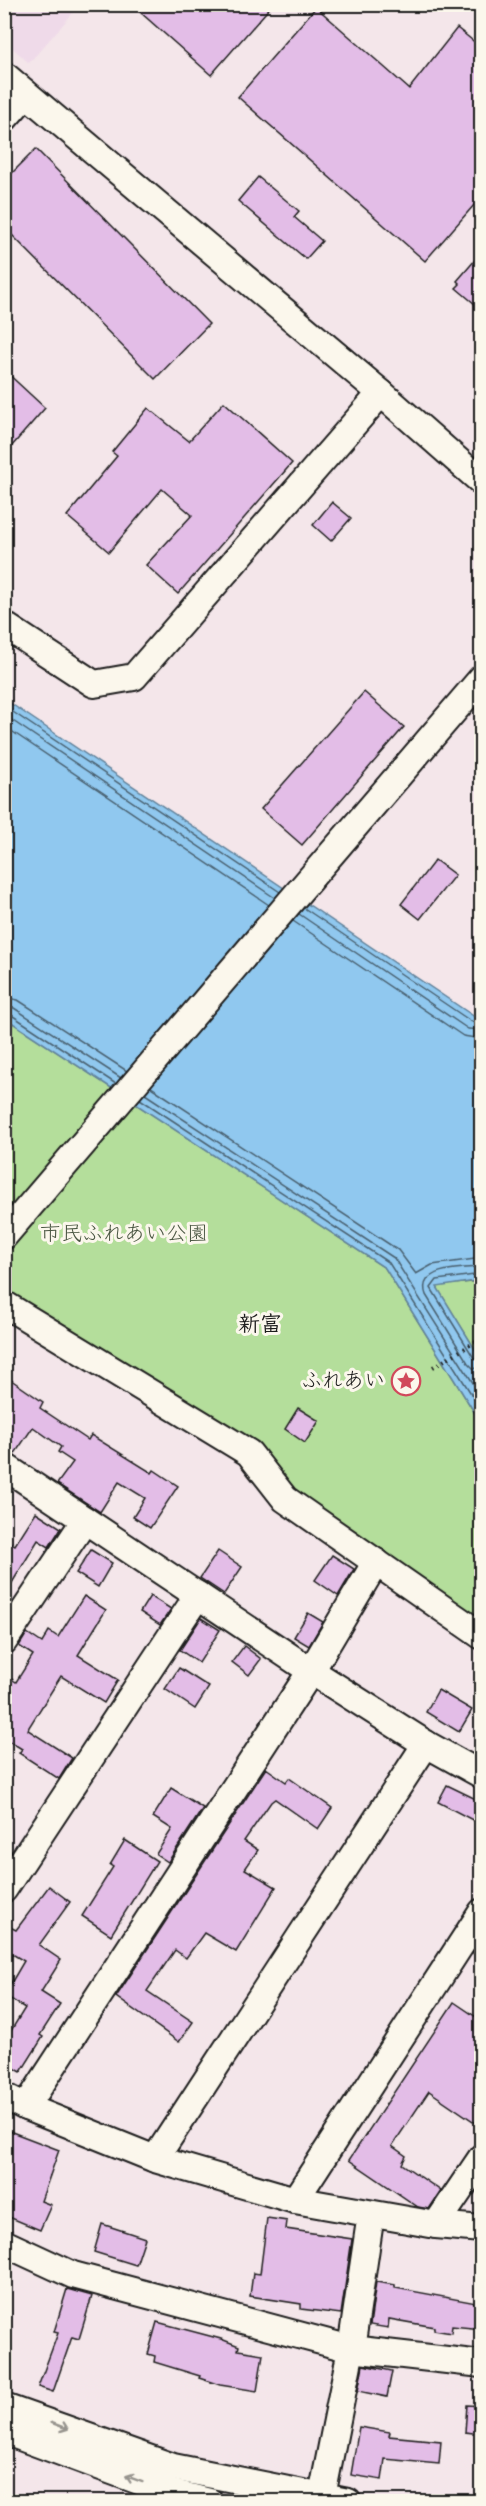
<svg xmlns="http://www.w3.org/2000/svg" width="486" height="2506" viewBox="0 0 486 2506" font-family="Kalam,'Klee One',sans-serif">
<style>
.built{fill:#efdae9}
.green{fill:#b4de9b;stroke:#687d5c;stroke-width:1.5}
.water{fill:#90c8ef;stroke:#62839b;stroke-width:1.5}
.lines{fill:none;stroke-linecap:round;stroke-linejoin:round}
.shore{stroke:#4a6170;stroke-width:1.5}
.building{fill:#e3bde7;stroke:#1c1c1c;stroke-width:1.5}
.minor-casing{stroke:#1c1c1c;stroke-width:30}
.path{stroke:#1c1c1c;stroke-width:4;stroke-dasharray:1.5 4.5;stroke-linecap:butt}
.minor{stroke:#fbf7ec;stroke-width:26}
.oneway{stroke:#97948e}
.labels{text-anchor:middle;dominant-baseline:central;stroke-width:6;stroke-linejoin:round;paint-order:stroke}
.park-label{font-size:21px;fill:#4a5642;stroke:#fbf7ec}
.poi-label{font-size:21px;fill:#1c1c1c;stroke:#fbf7ec;text-anchor:end}
.neighbourhood-label{font-size:22px;font-weight:bold;fill:#1c1c1c;stroke:#fbf7ec}
</style>
<rect width="100%" height="100%" fill="#f4e6ea"/>
<filter id="ink" filterUnits="userSpaceOnUse"><feTurbulence type="fractalNoise" baseFrequency=".0167" numOctaves="2"/><feDisplacementMap in="SourceGraphic" scale="12" xChannelSelector="R" yChannelSelector="G"/><feConvolveMatrix kernelMatrix="1 2 1 2 8 2 1 2 1" color-interpolation-filters="sRGB"/></filter>
<g filter="url(#ink)">
<path class="built" d="M 5,4 L 80,4 L 80,5 L 29,63 L 5,41 Z"/>
<g class="green">
<path d="M 4,1017 L 385,1268 L 481,1423 L 481,1627 L 5,1295 Z"/>
<path d="M 481,1281 L 481,1359 L 436,1286 Z"/>
</g>
<path class="water" d="M 4,699 L 475,1017 L 481,1017 L 481,1280 L 437,1287 L 481,1359 L 481,1423 L 385,1268 L 5,1018 Z"/>
<g class="lines">
<g class="shore">
<path d="M 4,706 L 280,892"/>
<path d="M 4,715 L 275,898"/>
<path d="M 4,726 L 269,905"/>
<path d="M 304,908 L 472,1022 L 482,1023"/>
<path d="M 299,914 L 468,1029 L 482,1030"/>
<path d="M 293,921 L 463,1036 L 482,1039"/>
<path d="M 4,997 L 18,1000 L 127,1071"/>
<path d="M 4,1006 L 14,1008 L 121,1078"/>
<path d="M 4,1013 L 10,1014 L 116,1084"/>
<path d="M 151,1087 L 398,1250 L 416,1274 L 432,1265 L 482,1258"/>
<path d="M 145,1094 L 394,1258 L 482,1397"/>
<path d="M 140,1099 L 389,1263 L 482,1411"/>
<path d="M 482,1267 C 464,1268 416,1267 426,1295 L 468,1363 L 473,1368 L 482,1369"/>
<path d="M 482,1274 L 437,1280 L 431,1288 L 474,1358 L 482,1362"/>
</g>
</g>
<g class="building">
<path d="M 131,4 L 273,4 L 211,75 Z"/>
<path d="M 316,7 L 409,89 L 457,28 L 482,48 L 482,196 L 425,261 L 238,97 Z"/>
<path d="M 36,149 L 209,324 L 155,379 L 4,227 L 4,181 Z"/>
<path d="M 258,177 L 299,211 L 294,217 L 322,241 L 306,259 L 238,201 Z"/>
<path d="M 482,252 L 482,310 L 456,288 L 460,284 L 457,281 Z"/>
<path d="M 4,370 L 45,408 L 4,455 Z"/>
<path d="M 224,402 L 292,463 L 178,594 L 146,565 L 192,515 L 162,489 L 109,552 L 67,516 L 117,456 L 112,452 L 148,408 L 189,441 Z"/>
<path d="M 332,502 L 351,518 L 331,541 L 313,525 Z"/>
<path d="M 364,692 L 404,727 L 302,845 L 261,809 Z"/>
<path d="M 435,860 L 455,875 L 420,919 L 401,904 Z"/>
<path d="M 4,1375 L 43,1402 L 40,1408 L 88,1440 L 91,1435 L 152,1473 L 154,1470 L 178,1486 L 150,1528 L 133,1517 L 145,1498 L 119,1482 L 100,1512 L 57,1484 L 73,1462 L 58,1452 L 61,1447 L 33,1427 L 14,1455 L 4,1448 Z"/>
<path d="M 298,1408 L 319,1421 L 305,1443 L 285,1429 Z"/>
<path d="M 36,1512 L 61,1528 L 49,1547 L 38,1540 L 4,1596 L 4,1539 L 15,1545 Z"/>
<path d="M 91,1550 L 112,1563 L 98,1587 L 76,1573 Z"/>
<path d="M 218,1551 L 242,1567 L 224,1594 L 200,1578 Z"/>
<path d="M 332,1555 L 354,1569 L 338,1596 L 315,1580 Z"/>
<path d="M 84,1596 L 106,1610 L 78,1655 L 118,1680 L 104,1703 L 61,1676 L 29,1727 L 28,1730 L 72,1758 L 59,1779 L 19,1753 L 22,1749 L 4,1738 L 4,1687 L 10,1678 L 16,1682 L 33,1655 L 19,1646 L 27,1633 L 42,1643 L 49,1631 L 58,1637 Z"/>
<path d="M 150,1596 L 171,1609 L 160,1625 L 140,1612 Z"/>
<path d="M 308,1613 L 323,1622 L 309,1646 L 294,1637 Z"/>
<path d="M 201,1618 L 220,1630 L 199,1663 L 180,1650 Z"/>
<path d="M 244,1646 L 261,1659 L 249,1675 L 232,1662 Z"/>
<path d="M 179,1668 L 209,1687 L 195,1709 L 165,1689 Z"/>
<path d="M 438,1690 L 472,1710 L 459,1732 L 426,1712 Z"/>
<path d="M 266,1768 L 286,1782 L 289,1778 L 332,1808 L 318,1829 L 275,1799 L 271,1802 L 244,1841 L 258,1850 L 245,1869 L 276,1887 L 236,1952 L 204,1933 L 186,1958 L 175,1950 L 147,1991 L 193,2022 L 179,2042 L 116,1997 Z"/>
<path d="M 447,1785 L 482,1802 L 482,1825 L 438,1802 Z"/>
<path d="M 171,1788 L 203,1808 L 168,1862 L 156,1854 L 172,1829 L 153,1817 Z"/>
<path d="M 125,1840 L 157,1861 L 111,1935 L 82,1916 L 113,1867 L 110,1865 Z"/>
<path d="M 49,1886 L 70,1902 L 39,1945 L 61,1960 L 41,1992 L 60,2004 L 40,2035 L 43,2037 L 21,2072 L 4,2062 L 4,2042 L 25,2008 L 4,1995 L 24,1961 L 4,1949 L 4,1924 L 16,1930 Z"/>
<path d="M 454,2002 L 482,2021 L 482,2127 L 429,2091 L 392,2146 L 406,2156 L 402,2164 L 441,2191 L 429,2209 L 418,2207 L 349,2160 Z"/>
<path d="M 4,2129 L 59,2150 L 41,2201 L 51,2205 L 40,2230 L 4,2215 Z"/>
<path d="M 267,2218 L 287,2221 L 286,2229 L 352,2239 L 341,2314 L 301,2309 L 301,2304 L 250,2296 L 253,2273 L 260,2274 Z"/>
<path d="M 102,2224 L 145,2238 L 136,2265 L 94,2252 Z"/>
<path d="M 376,2282 L 395,2285 L 395,2288 L 482,2304 L 482,2329 L 452,2326 L 451,2333 L 434,2330 L 434,2327 L 389,2319 L 388,2328 L 370,2325 Z"/>
<path d="M 67,2289 L 92,2296 L 79,2339 L 72,2337 L 53,2392 L 38,2387 L 58,2333 L 54,2332 Z"/>
<path d="M 157,2322 L 221,2339 L 239,2346 L 238,2350 L 263,2354 L 257,2391 L 220,2385 L 199,2378 L 200,2376 L 154,2362 L 155,2356 L 148,2354 Z"/>
<path d="M 363,2365 L 392,2371 L 387,2397 L 358,2391 Z"/>
<path d="M 467,2405 L 482,2406 L 482,2434 L 465,2432 Z"/>
<path d="M 359,2427 L 390,2432 L 389,2436 L 441,2441 L 439,2464 L 385,2459 L 382,2480 L 351,2475 Z"/>
</g>
<g class="lines">
<g class="minor-casing">
<g id="minor">
<path d="M 4,75 L 381,393 L 482,482"/>
<path d="M 4,119 L 26,94"/>
<path d="M 4,625 L 94,684 L 134,677 L 381,393"/>
<path d="M 4,1236 L 482,678"/>
<path d="M 4,1304 L 249,1453 L 285,1499 L 482,1636"/>
<path d="M 4,1466 L 311,1671 L 426,1744 L 482,1775"/>
<path d="M 376,1562 L 311,1671 L 26,2107 L 155,2159 L 295,2200 L 436,2225 L 482,2229"/>
<path d="M 4,1641 L 85,1520"/>
<path d="M 4,1889 L 198,1595"/>
<path d="M 4,2096 L 26,2107"/>
<path d="M 155,2159 L 426,1744"/>
<path d="M 295,2200 L 482,1912"/>
<path d="M 436,2225 L 482,2157"/>
<path d="M 4,2243 L 73,2275 L 351,2349 L 482,2364"/>
<path d="M 4,2407 L 173,2467 L 348,2502"/>
<path d="M 4,2431 L 166,2491 L 210,2502"/>
<path d="M 322,2496 L 351,2349 L 371,2214"/>
</g>
</g>
<path class="path" d="M 433,1367 L 482,1338"/>
<use href="#minor" class="minor"/>
</g>
<defs><path id="oneway-shaft" d="M-6 0H5M1.5-3L5.5 0L1.5 3" fill="none" stroke-width="1.6" stroke-linecap="round" stroke-linejoin="round" transform="scale(1.5)"/></defs>
<g class="oneway">
<use href="#oneway-shaft" transform="translate(60 2426) rotate(21)"/>
<use href="#oneway-shaft" transform="translate(134 2479) rotate(-160)"/>
</g>
</g>
<defs>
<g id="sight-ring" transform="scale(1.5)"><circle r="9.5" fill="#fbf7ec" stroke="#d1495b" stroke-width="1.5"/><path d="M0-6L1.8-2.2L6-1.7L2.9 1.2L3.7 5.4L0 3.3L-3.7 5.4L-2.9 1.2L-6-1.7L-1.8-2.2Z" fill="#d1495b"/></g>
</defs>
<g fill-rule="evenodd">
<use href="#sight-ring" x="406" y="1381"/>
</g>
<g class="labels">
<g class="park-label">
<text x="124" y="1234">市民ふれあい公園</text>
</g>
<g class="poi-label">
<text x="385" y="1381">ふれあい</text>
</g>
<g class="neighbourhood-label">
<text x="260" y="1325">新富</text>
</g>
</g>
<rect width="486" height="2506" fill="none" stroke="#fbf7ec" stroke-width="24"/>
<rect x="12" y="12" width="462" height="2482" fill="none" stroke="#1c1c1c" stroke-width="2" filter="url(#ink)"/>
</svg>
